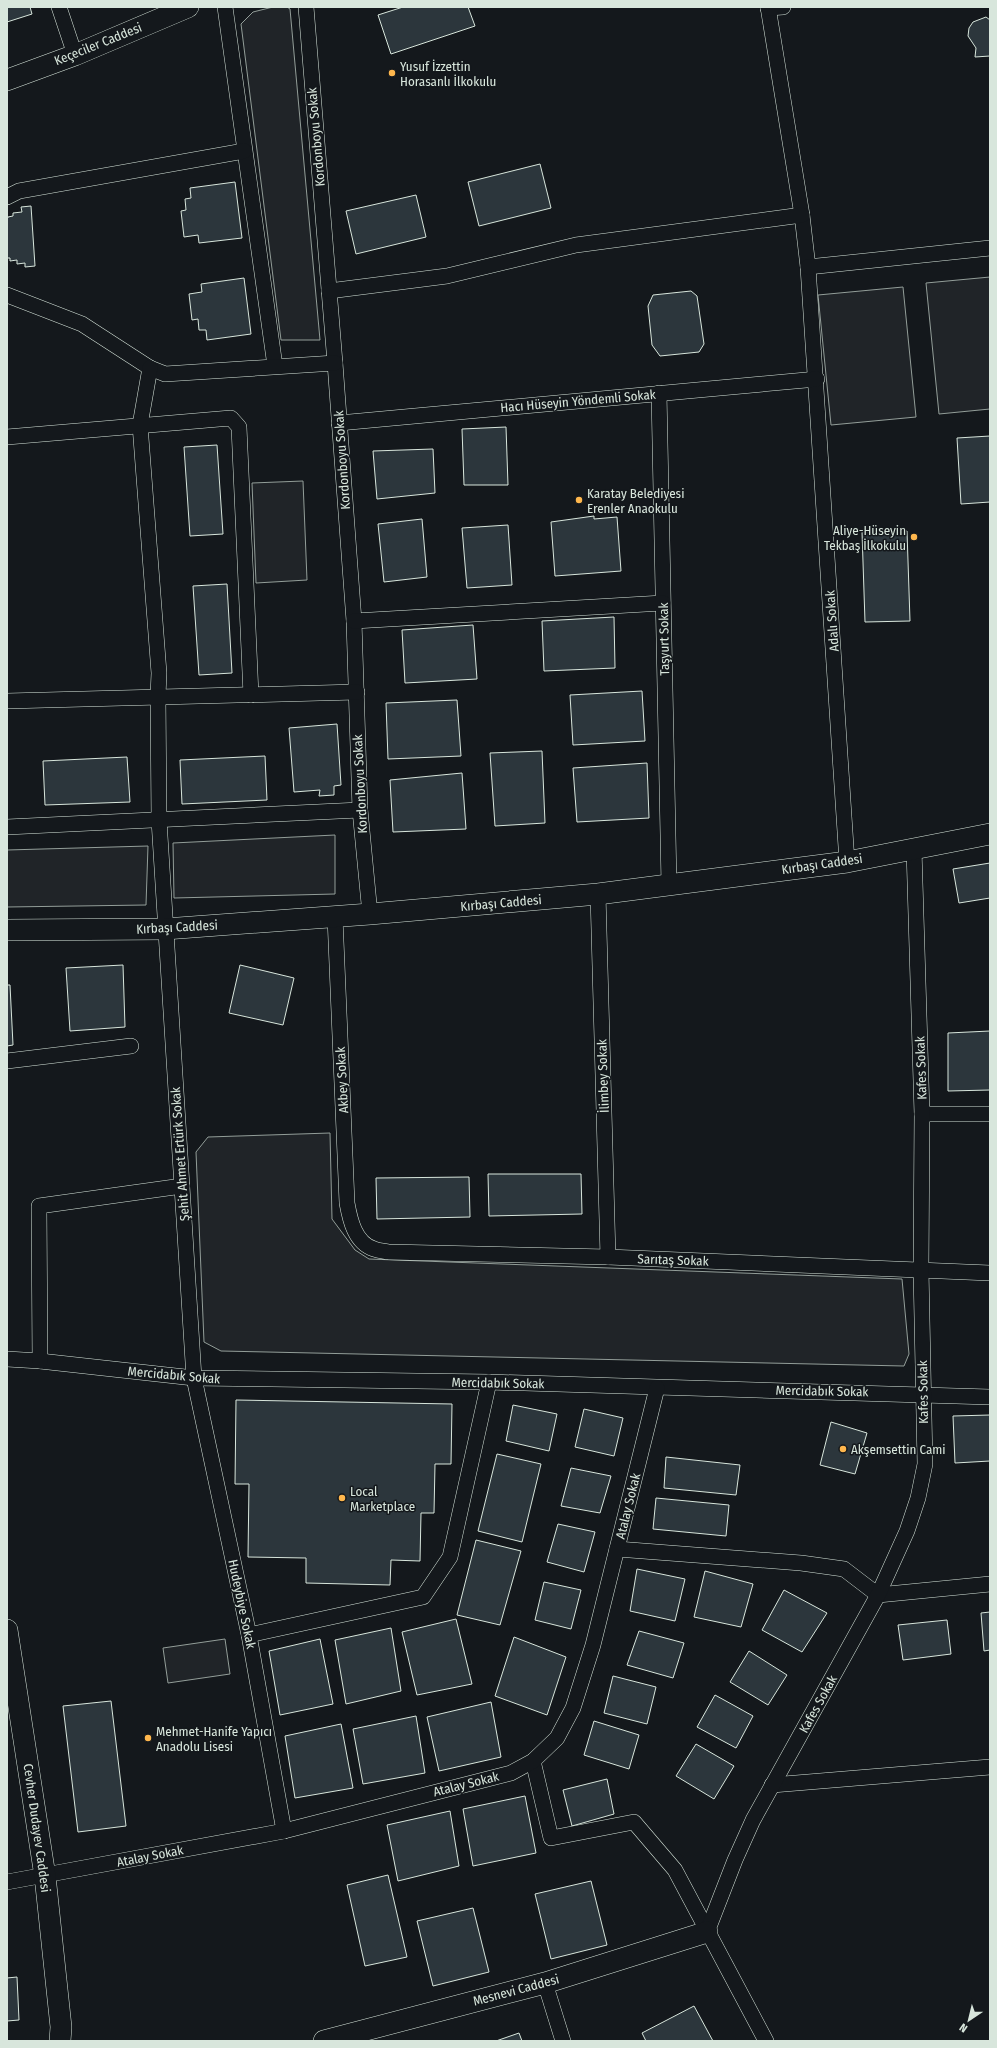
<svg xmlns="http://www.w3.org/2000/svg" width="997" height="2048" viewBox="0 0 997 2048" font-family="'Fira Sans Condensed',sans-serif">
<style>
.green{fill:#202428;stroke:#939e99}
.building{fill:#2c363c;stroke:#d8e6dc}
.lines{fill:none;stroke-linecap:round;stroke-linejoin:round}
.street-casing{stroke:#d8e6dc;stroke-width:16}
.secondary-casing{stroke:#d8e6dc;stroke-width:22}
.street{stroke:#14181c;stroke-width:15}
.secondary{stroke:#14181c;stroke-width:21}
.poi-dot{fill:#ffb74d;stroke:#14181c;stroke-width:1.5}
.labels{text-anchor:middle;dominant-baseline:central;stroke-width:3;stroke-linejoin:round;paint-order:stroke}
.street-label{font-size:13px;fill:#d8e6dc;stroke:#14181c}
.poi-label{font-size:13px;fill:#d8e6dc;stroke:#14181c;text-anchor:start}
</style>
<rect width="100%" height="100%" fill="#14181c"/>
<g class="green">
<path d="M 273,7 L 287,7 L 290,9 L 320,340 L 281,340 L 241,24 L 253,12 Z"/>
<path d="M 990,277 L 990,409 L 939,414 L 926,283 Z"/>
<path d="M 903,287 L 916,417 L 831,425 L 818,295 Z"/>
<path d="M 303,481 L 307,580 L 256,583 L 252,483 Z"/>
<path d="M 335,835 L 335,894 L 174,898 L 173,843 Z"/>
<path d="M 148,846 L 146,905 L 7,907 L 7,850 Z"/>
<path d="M 330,1133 L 332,1219 L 355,1250 L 369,1259 L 902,1279 L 909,1354 L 904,1366 L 221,1351 L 204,1342 L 196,1152 L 208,1137 Z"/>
<path d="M 225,1639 L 230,1674 L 168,1683 L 163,1648 Z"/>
</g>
<g class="building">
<path d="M 7,7 L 30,7 L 32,14 L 7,22 Z"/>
<path d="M 403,7 L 468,7 L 475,26 L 391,54 L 378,15 Z"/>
<path d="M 986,17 L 990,20 L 990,56 L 975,57 L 976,48 L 968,36 L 969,28 L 973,22 Z"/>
<path d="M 540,164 L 551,208 L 479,226 L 468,182 Z"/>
<path d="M 235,182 L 242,238 L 199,243 L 198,235 L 184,237 L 181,211 L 186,210 L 185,199 L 191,198 L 190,188 Z"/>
<path d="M 416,195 L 426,237 L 356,254 L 346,211 Z"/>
<path d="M 31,206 L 35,266 L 25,267 L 25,263 L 17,264 L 17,260 L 10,261 L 10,258 L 7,258 L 7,220 L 8,217 L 13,216 L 13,213 L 22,212 L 21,207 Z"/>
<path d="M 244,278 L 251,334 L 207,340 L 206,330 L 199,330 L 198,319 L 192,320 L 189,294 L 202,292 L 201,284 Z"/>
<path d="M 691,291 L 697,296 L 704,344 L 699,352 L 660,356 L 652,345 L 648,306 L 653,295 Z"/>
<path d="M 506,427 L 508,485 L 464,485 L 462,429 Z"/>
<path d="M 990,436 L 990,502 L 961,504 L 957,438 Z"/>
<path d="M 217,445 L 223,534 L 190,536 L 184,447 Z"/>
<path d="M 433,449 L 435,493 L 377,499 L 373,451 Z"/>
<path d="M 594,516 L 594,519 L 617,517 L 621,571 L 555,576 L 551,522 Z"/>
<path d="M 422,519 L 427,577 L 384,582 L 378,524 Z"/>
<path d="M 508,525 L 512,585 L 467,588 L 462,528 Z"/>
<path d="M 907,531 L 910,621 L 865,622 L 862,532 Z"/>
<path d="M 227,584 L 232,673 L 199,675 L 193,586 Z"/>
<path d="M 614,617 L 615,668 L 544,671 L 542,621 Z"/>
<path d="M 473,625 L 477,679 L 405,683 L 402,630 Z"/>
<path d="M 642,691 L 645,741 L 573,745 L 570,695 Z"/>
<path d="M 457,700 L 461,756 L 388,759 L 386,703 Z"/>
<path d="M 337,724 L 341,785 L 334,786 L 334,795 L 319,796 L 320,790 L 294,792 L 289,728 Z"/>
<path d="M 542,751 L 545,823 L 495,826 L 490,753 Z"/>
<path d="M 265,756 L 267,800 L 182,804 L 180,760 Z"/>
<path d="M 127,757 L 130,802 L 45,805 L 43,761 Z"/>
<path d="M 647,763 L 649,818 L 577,822 L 573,768 Z"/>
<path d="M 462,773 L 466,829 L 393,832 L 390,780 Z"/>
<path d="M 990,863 L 990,898 L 959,903 L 953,869 Z"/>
<path d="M 123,965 L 125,1027 L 70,1031 L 66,968 Z"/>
<path d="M 240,965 L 294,978 L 283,1025 L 229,1013 Z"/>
<path d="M 7,985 L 10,985 L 13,1045 L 7,1046 Z"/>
<path d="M 990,1031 L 990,1090 L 948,1091 L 948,1033 Z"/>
<path d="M 488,1174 L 581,1174 L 582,1214 L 489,1216 Z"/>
<path d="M 469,1177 L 470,1217 L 377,1219 L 376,1178 Z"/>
<path d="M 236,1400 L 452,1404 L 451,1464 L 435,1464 L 434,1513 L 421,1513 L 420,1561 L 391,1560 L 390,1585 L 306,1583 L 306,1558 L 248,1557 L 249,1484 L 235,1484 Z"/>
<path d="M 513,1405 L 557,1414 L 549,1451 L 506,1441 Z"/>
<path d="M 584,1409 L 623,1418 L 614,1456 L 575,1447 Z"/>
<path d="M 990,1415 L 990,1461 L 955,1463 L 953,1416 Z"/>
<path d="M 831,1422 L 867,1433 L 855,1474 L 820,1465 Z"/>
<path d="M 497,1454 L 541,1464 L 522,1542 L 478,1531 Z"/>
<path d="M 666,1457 L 740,1465 L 736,1495 L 664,1488 Z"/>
<path d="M 571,1468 L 611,1476 L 600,1513 L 561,1506 Z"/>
<path d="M 656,1498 L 729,1505 L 726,1536 L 653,1529 Z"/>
<path d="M 558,1524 L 595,1532 L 584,1572 L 547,1562 Z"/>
<path d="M 476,1540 L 521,1551 L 500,1625 L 457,1615 Z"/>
<path d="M 637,1569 L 685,1579 L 675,1621 L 630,1611 Z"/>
<path d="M 705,1571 L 753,1584 L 741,1627 L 694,1617 Z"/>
<path d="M 544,1582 L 581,1590 L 571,1629 L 535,1620 Z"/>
<path d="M 784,1590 L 827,1613 L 802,1652 L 762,1630 Z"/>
<path d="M 990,1612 L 990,1650 L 984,1651 L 981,1613 Z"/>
<path d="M 456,1619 L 472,1684 L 417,1695 L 402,1632 Z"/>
<path d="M 947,1620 L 951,1654 L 903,1660 L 898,1625 Z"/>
<path d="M 391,1628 L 401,1691 L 346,1704 L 335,1640 Z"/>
<path d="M 639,1631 L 684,1643 L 673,1678 L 627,1665 Z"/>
<path d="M 514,1637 L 566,1657 L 547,1715 L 495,1696 Z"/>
<path d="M 320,1639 L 333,1704 L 280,1715 L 269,1651 Z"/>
<path d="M 749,1651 L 787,1675 L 768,1705 L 730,1682 Z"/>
<path d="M 613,1676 L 656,1687 L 647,1724 L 604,1713 Z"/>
<path d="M 715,1695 L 753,1716 L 736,1748 L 697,1727 Z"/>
<path d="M 111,1701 L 126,1826 L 78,1832 L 63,1706 Z"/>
<path d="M 491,1702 L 501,1757 L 439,1771 L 427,1717 Z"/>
<path d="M 416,1716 L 425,1773 L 363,1784 L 353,1729 Z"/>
<path d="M 594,1721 L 639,1735 L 629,1769 L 584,1755 Z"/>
<path d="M 341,1724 L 353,1788 L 295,1798 L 285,1736 Z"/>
<path d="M 696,1744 L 734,1766 L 714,1799 L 676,1776 Z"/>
<path d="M 607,1779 L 614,1814 L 572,1826 L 563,1790 Z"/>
<path d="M 525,1796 L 536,1853 L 473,1866 L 463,1809 Z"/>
<path d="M 450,1811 L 459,1866 L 398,1881 L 387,1825 Z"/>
<path d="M 388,1875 L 407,1957 L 365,1966 L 347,1885 Z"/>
<path d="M 591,1881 L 607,1945 L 551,1959 L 535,1894 Z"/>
<path d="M 473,1908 L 489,1972 L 433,1986 L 417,1921 Z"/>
<path d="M 17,1977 L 19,2020 L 7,2021 L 7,1978 Z"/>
<path d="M 694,2006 L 713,2041 L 646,2041 L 642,2033 Z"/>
<path d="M 519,2033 L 522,2041 L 496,2041 Z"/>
</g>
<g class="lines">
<g class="street-casing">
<g id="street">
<path d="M 59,7 L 75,55"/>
<path d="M 225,7 L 275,366"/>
<path d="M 306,7 L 335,363 L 354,621 L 360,810 L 370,914"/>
<path d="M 768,7 L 802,215 L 808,267 L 847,862"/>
<path d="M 768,8 L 783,7"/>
<path d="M 7,197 L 19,191 L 244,151"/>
<path d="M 808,267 L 990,248"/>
<path d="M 329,291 L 447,276 L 576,245 L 802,215"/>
<path d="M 7,295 L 82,324 L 150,368 L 165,374 L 335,363"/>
<path d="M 150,368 L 140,425 L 159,673 L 158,696 L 159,820 L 194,1378 L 249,1635 L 284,1831"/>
<path d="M 659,393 L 669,884"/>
<path d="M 339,423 L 817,379"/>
<path d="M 7,437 L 231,418 L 239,427 L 251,695"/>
<path d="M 354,621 L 663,603"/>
<path d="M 7,701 L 357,692"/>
<path d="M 7,827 L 360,810"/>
<path d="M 598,894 L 608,1257"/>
<path d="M 335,917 L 347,1203 C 350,1220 355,1243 374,1249 C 379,1251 384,1251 389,1252 L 608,1257 L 990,1273"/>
<path d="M 7,1061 L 131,1046"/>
<path d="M 922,1114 L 990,1114"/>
<path d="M 7,1359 L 40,1361 L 194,1378 L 489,1382 L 990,1397"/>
<path d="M 40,1361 L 39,1206 L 182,1186"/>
<path d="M 617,1549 L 801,1563 L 844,1569 L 878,1595 L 990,1584"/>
<path d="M 249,1635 L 423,1597 L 450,1557 L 489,1382"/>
<path d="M 533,1761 L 551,1838 L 634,1822 L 675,1870 L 766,2041"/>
<path d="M 772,1785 L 990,1767"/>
<path d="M 7,1882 L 284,1831 L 511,1773 L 533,1761 L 557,1738 L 573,1708 L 593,1645 L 657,1388"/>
<path d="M 707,1932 L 735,1860 L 753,1820 L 878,1595 L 907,1531 L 918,1498 L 925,1464 L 921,1270 L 922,1114 L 914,849"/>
<path d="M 545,1983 L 563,2041"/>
</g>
</g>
<g class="secondary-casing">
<g id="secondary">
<path d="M 7,80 L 75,55 L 188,7"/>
<path d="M 7,930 L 165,929 L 370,914 L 598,894 L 847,862 L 990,834"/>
<path d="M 7,1630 L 45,1876 L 61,2027 L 60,2041"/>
<path d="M 324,2041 L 545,1983 L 707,1932"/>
</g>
</g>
<use href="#street" class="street"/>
<use href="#secondary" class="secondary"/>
</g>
<g class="poi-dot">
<circle cx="392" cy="73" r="4"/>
<circle cx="579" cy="500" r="4"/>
<circle cx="914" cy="537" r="4"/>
<circle cx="843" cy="1449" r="4"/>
<circle cx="342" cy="1498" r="4"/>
<circle cx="148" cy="1738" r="4"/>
</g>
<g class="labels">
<g class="street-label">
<text transform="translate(98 44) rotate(-22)">Keçeciler Caddesi</text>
<text transform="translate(316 137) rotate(-95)">Kordonboyu Sokak</text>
<text transform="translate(578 401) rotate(-5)">Hacı Hüseyin Yöndemli Sokak</text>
<text transform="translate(342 460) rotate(-94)">Kordonboyu Sokak</text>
<text transform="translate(832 621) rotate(-94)">Adalı Sokak</text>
<text transform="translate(664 639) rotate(-91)">Taşyurt Sokak</text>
<text transform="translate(360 784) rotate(-93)">Kordonboyu Sokak</text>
<text transform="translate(822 864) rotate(-8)">Kırbaşı Caddesi</text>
<text transform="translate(501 903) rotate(-5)">Kırbaşı Caddesi</text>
<text transform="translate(177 927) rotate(-3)">Kırbaşı Caddesi</text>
<text transform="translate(921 1068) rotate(-92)">Kafes Sokak</text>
<text transform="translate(603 1076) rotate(-92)">İlimbey Sokak</text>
<text transform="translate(342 1080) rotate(-93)">Akbey Sokak</text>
<text transform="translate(180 1154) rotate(-94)">Şehit Ahmet Ertürk Sokak</text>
<text transform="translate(673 1260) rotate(2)">Sarıtaş Sokak</text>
<text transform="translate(174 1375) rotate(5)">Mercidabık Sokak</text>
<text transform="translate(498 1383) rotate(1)">Mercidabık Sokak</text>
<text transform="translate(822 1391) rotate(1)">Mercidabık Sokak</text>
<text transform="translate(923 1392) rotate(-91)">Kafes Sokak</text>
<text transform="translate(628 1506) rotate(-76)">Atalay Sokak</text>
<text transform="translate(242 1604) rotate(78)">Hudeybiye Sokak</text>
<text transform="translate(818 1704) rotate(-61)">Kafes Sokak</text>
<text transform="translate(466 1784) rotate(-14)">Atalay Sokak</text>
<text transform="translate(37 1828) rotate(82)">Cevher Dudayev Caddesi</text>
<text transform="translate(150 1856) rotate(-11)">Atalay Sokak</text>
<text transform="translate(516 1990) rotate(-15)">Mesnevi Caddesi</text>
</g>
<g class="poi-label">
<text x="400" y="66">Yusuf İzzettin<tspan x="400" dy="15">Horasanlı İlkokulu</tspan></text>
<text x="587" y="493">Karatay Belediyesi<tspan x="587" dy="15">Erenler Anaokulu</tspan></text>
<text x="906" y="530" text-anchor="end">Aliye-Hüseyin<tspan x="906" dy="15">Tekbaş İlkokulu</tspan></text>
<text x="851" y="1449">Akşemsettin Cami</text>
<text x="350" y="1491">Local<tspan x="350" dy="15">Marketplace</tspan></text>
<text x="156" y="1731">Mehmet-Hanife Yapıcı<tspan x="156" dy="15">Anadolu Lisesi</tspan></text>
</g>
</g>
<rect width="997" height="2048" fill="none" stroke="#d8e6dc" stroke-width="16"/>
<g transform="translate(969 2020) rotate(215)" stroke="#14181c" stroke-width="3" paint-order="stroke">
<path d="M0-3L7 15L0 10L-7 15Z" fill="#d8e6dc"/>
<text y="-6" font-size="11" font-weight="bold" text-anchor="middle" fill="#d8e6dc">N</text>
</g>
</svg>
